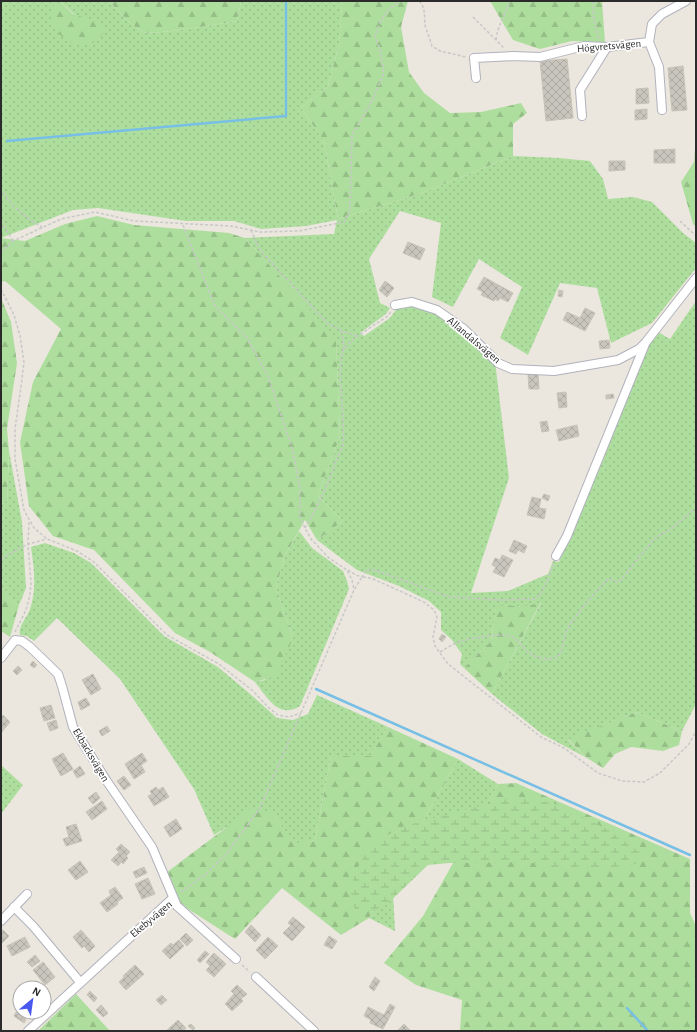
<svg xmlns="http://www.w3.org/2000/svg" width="697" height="1032" viewBox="0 0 697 1032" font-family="'Alegreya Sans',sans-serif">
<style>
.grass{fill:url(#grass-dots);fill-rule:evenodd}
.forest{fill:url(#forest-firs)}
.wetland{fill:url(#wetland-marsh)}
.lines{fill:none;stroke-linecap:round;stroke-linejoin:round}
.stream{stroke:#78bfe6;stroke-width:2.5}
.building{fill:url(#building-cross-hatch);stroke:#c7c3b7}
.minor-casing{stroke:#b1b2bd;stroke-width:10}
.path{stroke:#c8c8c8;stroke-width:1.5;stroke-dasharray:3 2;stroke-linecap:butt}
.minor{stroke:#fff;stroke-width:8}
.labels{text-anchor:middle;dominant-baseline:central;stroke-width:3.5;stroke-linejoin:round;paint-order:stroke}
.street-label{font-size:11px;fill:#2b2b2b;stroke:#fff}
</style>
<defs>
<pattern id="grass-dots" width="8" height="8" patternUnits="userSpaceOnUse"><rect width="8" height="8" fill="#aede9e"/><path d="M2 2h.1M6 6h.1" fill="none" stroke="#96bf88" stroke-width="1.8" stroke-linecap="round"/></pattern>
<pattern id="forest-firs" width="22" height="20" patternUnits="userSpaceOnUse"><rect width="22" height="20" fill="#aede9e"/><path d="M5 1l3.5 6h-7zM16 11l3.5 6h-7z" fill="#96bf88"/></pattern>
<pattern id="wetland-marsh" width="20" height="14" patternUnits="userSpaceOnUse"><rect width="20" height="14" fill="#aede9e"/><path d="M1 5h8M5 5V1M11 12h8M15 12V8" fill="none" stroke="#96bf88"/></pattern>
<pattern id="building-cross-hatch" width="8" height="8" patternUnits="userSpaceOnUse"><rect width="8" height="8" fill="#c7c5bc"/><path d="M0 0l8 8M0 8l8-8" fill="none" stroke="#aba9a2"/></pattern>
</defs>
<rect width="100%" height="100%" fill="#ebe7de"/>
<g class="grass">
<path d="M 1,1 L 109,1 C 119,12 130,25 143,32 C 152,36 223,23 237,21 L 241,1 L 342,1 L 339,45 L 328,86 L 301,108 L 324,141 L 338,219 L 422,193 L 513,156 L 559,158 L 590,161 L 603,179 L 608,199 L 633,197 L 652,202 L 683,233 L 696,243 L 696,268 L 652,323 L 611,343 L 597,288 L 560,283 L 528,355 L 500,338 L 522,287 L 479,259 L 453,307 L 432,297 L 441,223 L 400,211 L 369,259 L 380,303 L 390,308 L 386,314 L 360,333 L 364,336 L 390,318 L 398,307 C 403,306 409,304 414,305 C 446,311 472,339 495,361 L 509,478 L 471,593 L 508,591 L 548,574 L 553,561 L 559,562 L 605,448 L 650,344 L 658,332 L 670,339 L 696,301 L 696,704 L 682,731 L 636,712 L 568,740 L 587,758 L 542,734 L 492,694 L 541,603 L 530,606 L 496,607 L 491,641 L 464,668 L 460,664 L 462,654 L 452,640 L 441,630 L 441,612 L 429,601 L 399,586 L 357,570 L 317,540 L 343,521 L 318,496 L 340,436 L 336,340 L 245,238 L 334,234 L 337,220 L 306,226 L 261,229 L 234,221 L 186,221 L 98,208 L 73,210 L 1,238 ZM 61,2 L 100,38 L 90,44 L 76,44 Z"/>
<path d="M 9,451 L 22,522 L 26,588 L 19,605 L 7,596 L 1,579 L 1,504 L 7,501 Z"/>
<path d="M 299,531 L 312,548 L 343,571 L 347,581 L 349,589 L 300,706 C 279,720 267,697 255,682 L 265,680 L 293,638 L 276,588 L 285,555 Z"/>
<path d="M 45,543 L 74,553 L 91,563 L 164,636 L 218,667 L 249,693 L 277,718 L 293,720 L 308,714 L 317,695 L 388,727 L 370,756 L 331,756 L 315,840 L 294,844 L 273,814 L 227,827 L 214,835 L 194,789 L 120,679 L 57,618 L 34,641 L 27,636 L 20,635 C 18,626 27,618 30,609 C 37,588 34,569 31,547 Z"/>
<path d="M 458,759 L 498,784 L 456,859 L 439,852 L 393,893 L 395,931 L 369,918 Z"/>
<path d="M 1,765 L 23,785 L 1,814 Z"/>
</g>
<g class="forest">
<path d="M 109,1 L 241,1 L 237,21 C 223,23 152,36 143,32 C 130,25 119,12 109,1 Z"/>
<path d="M 342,1 L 408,1 L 401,27 L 409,72 L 424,93 L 450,113 L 481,112 L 521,103 L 527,113 L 513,124 L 513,156 L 422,193 L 338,219 L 324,141 L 301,108 L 328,86 L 339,45 Z"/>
<path d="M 490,1 L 602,1 L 605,42 L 572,41 L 540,49 L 513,40 Z"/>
<path d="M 61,2 L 73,14 L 92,20 L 105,27 C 104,31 102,36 100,38 C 85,53 60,40 52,25 C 50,21 51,12 51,7 Z"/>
<path d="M 696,134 L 696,227 L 693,224 L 681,182 L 694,162 Z"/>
<path d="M 97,216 L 134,225 L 229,233 L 245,238 L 336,339 L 340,436 L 318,496 L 343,521 L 317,540 L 305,520 L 285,555 L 276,588 L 293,638 L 276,676 L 255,682 L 210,652 L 175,633 L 94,550 L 53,536 L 29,506 L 20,442 L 33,382 L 61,329 L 5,281 L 1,282 L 1,238 L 25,241 L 65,224 Z"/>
<path d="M 1,298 L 11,322 L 17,363 L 7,429 L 9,451 L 7,501 L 1,504 Z"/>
<path d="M 1,579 L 7,596 L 19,605 L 10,637 L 1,631 Z"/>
<path d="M 541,602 L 492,694 L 464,668 L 491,641 L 496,606 L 529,606 Z"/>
<path d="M 636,712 L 682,731 L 679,745 L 663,751 L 631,747 L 615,754 L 603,768 L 587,758 L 568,739 Z"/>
<path d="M 388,727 L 458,759 L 369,918 L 341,935 L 282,888 L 235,939 L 188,909 L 180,902 L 166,873 C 194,851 224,830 252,808 L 273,814 L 294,843 L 315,840 L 331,756 L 370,756 Z"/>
<path d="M 516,783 L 690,859 L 690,913 L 696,926 L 696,1031 L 460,1031 L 462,1000 L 416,985 L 384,963 L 423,916 L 498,784 Z"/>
<path d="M 76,994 L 110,1031 L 38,1031 Z"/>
</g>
<path class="wetland" d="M 514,797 L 553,803 L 607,829 L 641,853 L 640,862 L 627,868 L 591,869 L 565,869 L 528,862 L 449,863 L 428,865 L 382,909 L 357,911 L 350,903 L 354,874 L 370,846 L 401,827 Z"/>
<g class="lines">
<g class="stream">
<path d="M 7,141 L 286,116 L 286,1"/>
<path d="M 316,689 L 690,855"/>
<path d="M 627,1008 L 648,1031"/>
</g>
</g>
<g class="building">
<path d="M 567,59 L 573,118 L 546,121 L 540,61 Z"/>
<path d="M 683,66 L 687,110 L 672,111 L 668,68 Z"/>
<path d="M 648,88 L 649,103 L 636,104 L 636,89 Z"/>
<path d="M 647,109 L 647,119 L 635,120 L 635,110 Z"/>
<path d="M 675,149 L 675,163 L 654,163 L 654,150 Z"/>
<path d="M 609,161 L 625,161 L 625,170 L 609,171 Z"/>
<path d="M 408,242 L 425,249 L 420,260 L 403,253 Z"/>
<path d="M 484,277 L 513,293 L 508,302 L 500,298 L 498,301 L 495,299 L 494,301 L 481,295 L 483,292 L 477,289 Z"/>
<path d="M 385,281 L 394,288 L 387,297 L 379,290 Z"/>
<path d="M 559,290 L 563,291 L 562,297 L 558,296 Z"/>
<path d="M 585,308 L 595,313 L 585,331 L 563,320 L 567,312 L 580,318 Z"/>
<path d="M 609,340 L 610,348 L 600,349 L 599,341 Z"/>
<path d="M 538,373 L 539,389 L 529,389 L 528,374 Z"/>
<path d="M 566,392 L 567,407 L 559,408 L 557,393 Z"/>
<path d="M 613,394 L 614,398 L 606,399 L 606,395 Z"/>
<path d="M 547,421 L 549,431 L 542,432 L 540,422 Z"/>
<path d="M 577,425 L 579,436 L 559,441 L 556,430 Z"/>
<path d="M 544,494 L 550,496 L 548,501 L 542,498 Z"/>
<path d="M 532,497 L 541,499 L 539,508 L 546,509 L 544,519 L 527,515 Z"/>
<path d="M 514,540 L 527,546 L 524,553 L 518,550 L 516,554 L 509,551 Z"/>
<path d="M 502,555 L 513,560 L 504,577 L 493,572 L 496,567 L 492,565 L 495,558 L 500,560 Z"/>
<path d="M 442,634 L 446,637 L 442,642 L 439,639 Z"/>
<path d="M 33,661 L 37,665 L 34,668 L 30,665 Z"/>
<path d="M 18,666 L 22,670 L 17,675 L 13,671 Z"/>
<path d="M 93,674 L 101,689 L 91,695 L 82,680 Z"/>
<path d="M 86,698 L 90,705 L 81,710 L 78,702 Z"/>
<path d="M 51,705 L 55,718 L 44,721 L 40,708 Z"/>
<path d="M 3,715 L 10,722 L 1,733 L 1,717 Z"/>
<path d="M 56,720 L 58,728 L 50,731 L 47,723 Z"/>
<path d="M 107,726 L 110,731 L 102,736 L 99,731 Z"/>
<path d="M 63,753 L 73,769 L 61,776 L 52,759 Z"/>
<path d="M 142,753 L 147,761 L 141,765 L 145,772 L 134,779 L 125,764 Z"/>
<path d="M 80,766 L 85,774 L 77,778 L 73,771 Z"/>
<path d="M 124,776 L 131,785 L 124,790 L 117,781 Z"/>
<path d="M 156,787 L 158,790 L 163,787 L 169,797 L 154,806 L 148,796 L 152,794 L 150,791 Z"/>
<path d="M 96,792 L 100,798 L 93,804 L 88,798 Z"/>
<path d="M 102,801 L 107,809 L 92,820 L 86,812 Z"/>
<path d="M 176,819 L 182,829 L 170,837 L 164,827 Z"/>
<path d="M 76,824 L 82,841 L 66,846 L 63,839 L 69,837 L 66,827 Z"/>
<path d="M 121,844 L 130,852 L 126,856 L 128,858 L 123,864 L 121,862 L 118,866 L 111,860 L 119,852 L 116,849 Z"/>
<path d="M 80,861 L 88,872 L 76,880 L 68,870 Z"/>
<path d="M 144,867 L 147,873 L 136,878 L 133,872 Z"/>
<path d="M 148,878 L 155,894 L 142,899 L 135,884 Z"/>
<path d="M 115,887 L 123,898 L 117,902 L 118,904 L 107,912 L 100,903 L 111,895 L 109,891 Z"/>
<path d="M 293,917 L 305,927 L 292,941 L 283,933 L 291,925 L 288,923 Z"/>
<path d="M 251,925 L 261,935 L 255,942 L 245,932 Z"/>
<path d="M 3,930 L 9,936 L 1,944 L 1,932 Z"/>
<path d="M 81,930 L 95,946 L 89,952 L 84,946 L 82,948 L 73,937 Z"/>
<path d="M 186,933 L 193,940 L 187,946 L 180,939 Z"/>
<path d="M 329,936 L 337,941 L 332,949 L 324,945 Z"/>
<path d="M 25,937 L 30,947 L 12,956 L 7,946 Z"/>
<path d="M 268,937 L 278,946 L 265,959 L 256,950 Z"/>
<path d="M 179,940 L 184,946 L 170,959 L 162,951 L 171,943 L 173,945 Z"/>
<path d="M 205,951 L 209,954 L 200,963 L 197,960 Z"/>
<path d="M 214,953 L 226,964 L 214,977 L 206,970 L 210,966 L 206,962 Z"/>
<path d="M 35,955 L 40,961 L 32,967 L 27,962 Z"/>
<path d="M 43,962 L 55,977 L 45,985 L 33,970 Z"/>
<path d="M 135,965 L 144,974 L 126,990 L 119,982 L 124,977 L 123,976 Z"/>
<path d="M 375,977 L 380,981 L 374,991 L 369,987 Z"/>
<path d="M 237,985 L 247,994 L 241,999 L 243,1001 L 232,1011 L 225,1004 L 234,994 L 231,991 Z"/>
<path d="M 90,991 L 97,998 L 94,1002 L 87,995 Z"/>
<path d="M 162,995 L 167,1000 L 161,1005 L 156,1000 Z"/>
<path d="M 390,1004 L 395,1007 L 383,1029 L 370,1023 L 371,1020 L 364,1016 L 368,1007 L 384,1015 Z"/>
<path d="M 101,1005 L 108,1013 L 103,1017 L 96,1010 Z"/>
<path d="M 16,1012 L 26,1019 L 24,1023 L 14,1016 Z"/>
<path d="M 178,1020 L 186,1028 L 183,1031 L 166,1031 Z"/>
<path d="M 191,1024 L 195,1028 L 193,1030 L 188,1026 Z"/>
<path d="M 404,1024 L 411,1031 L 397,1031 Z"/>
</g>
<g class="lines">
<g class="minor-casing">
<g id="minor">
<path d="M 476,78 L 474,58 L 513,56 L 540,57 L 584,46 L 607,47 L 649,42"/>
<path d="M 662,110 L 659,67 L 649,42 L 652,24 L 662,14 L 686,1"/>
<path d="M 582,116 L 580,90 L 607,47"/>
<path d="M 395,305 L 412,302 L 437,310 L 464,329 L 498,363 L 512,369 L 554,371 L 618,360 L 639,349 L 646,342 L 696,278"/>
<path d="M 556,556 L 567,536 L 645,344"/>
<path d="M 1,658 L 15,640 L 22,641 L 30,647 L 58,674 L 62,686 L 73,727 L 106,780 L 152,847 L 177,906 L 236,959"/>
<path d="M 14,907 L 33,926 L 80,982"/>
<path d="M 1,921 L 27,894"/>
<path d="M 256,977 L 314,1031"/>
<path d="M 28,1031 L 173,898"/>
</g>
</g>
<g class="path">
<path d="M 419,1 C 426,8 424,16 425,25 C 427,32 430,39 432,46 L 440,51 L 466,57"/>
<path d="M 594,1 L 593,15 L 599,39"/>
<path d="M 473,17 L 504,48"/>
<path d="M 496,40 C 497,26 506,14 510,1"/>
<path d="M 1,133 L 1,148"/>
<path d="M 1,188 C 9,205 26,218 42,227"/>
<path d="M 1,221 L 13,241"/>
<path d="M 680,221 L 696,236"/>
<path d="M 183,225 L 215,306 L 247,338 L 268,376 L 292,448 L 300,487 L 300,517 L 305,528 L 311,539 L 329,558 L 347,570 L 352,580 L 354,590"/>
<path d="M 251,230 L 260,250 L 327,323 L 342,331 L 357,336"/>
<path d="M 1,252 L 13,241 L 61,219 L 95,212 L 134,221 L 231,226 L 260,232 L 299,231 L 344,222 L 350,210 L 352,135 L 373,99 L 384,73 L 380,50 L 375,36 L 380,22 L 390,8 L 401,1"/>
<path d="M 1,289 L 14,315 L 20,336 L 24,362 L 22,379 L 15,429 L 15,459 L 24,510 L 34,528 L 47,539 L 77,551 L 94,562 L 167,635 L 219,664 L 253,691 L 268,707 L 278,715 L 289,717 L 301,713"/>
<path d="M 342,331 L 344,349"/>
<path d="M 305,528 C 318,506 328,485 336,461 C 338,456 342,450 343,444 C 346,422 335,364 344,349 C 352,338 376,324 388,316 L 391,311"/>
<path d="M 1,559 L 28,544 L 47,539"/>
<path d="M 348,570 L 356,575 L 362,577 L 366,570 L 375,570 L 449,597 L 501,600 L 534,599 L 540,595 L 547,582 L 554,563"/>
<path d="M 15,632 L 26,610 L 30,595 L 31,583 L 28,544 L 29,521"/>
<path d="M 440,652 C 447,648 454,643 462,641 C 471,638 501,633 510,636 C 519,639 522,647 528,652 C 533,657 551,662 557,657 C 564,651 563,640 566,632 C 572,618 595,593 606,581 L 610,579 L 617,582 L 621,580 L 653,540 L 660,535 L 671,529 L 696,508"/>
<path d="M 181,892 L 205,875 L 227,853 L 260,808 L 354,590 L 362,577 L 371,578 L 424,602 L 434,610 L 437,617 L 433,637 L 435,646 L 448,664 L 541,737 L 564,748 L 598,773 L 622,781 L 644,782 L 660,773 L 689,744 L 696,731"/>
<path d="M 242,965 L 250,972"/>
</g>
<use href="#minor" class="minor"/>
</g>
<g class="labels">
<g class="street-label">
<text transform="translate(609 46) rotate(-5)">Högvretsvägen</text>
<text transform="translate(474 340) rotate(40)">Allandalsvägen</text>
<text transform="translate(91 755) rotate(59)">Ekbacksvägen</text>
<text transform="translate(151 919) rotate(-40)">Ekebyvägen</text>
</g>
</g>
<rect width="697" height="1032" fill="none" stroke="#2b2b2b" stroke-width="4"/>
<g transform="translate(32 1000) rotate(29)"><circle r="19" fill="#ffffff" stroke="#aaaaaa"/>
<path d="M0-3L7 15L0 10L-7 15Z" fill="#4958ed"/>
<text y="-6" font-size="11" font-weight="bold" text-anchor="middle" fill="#2b2b2b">N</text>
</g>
</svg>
